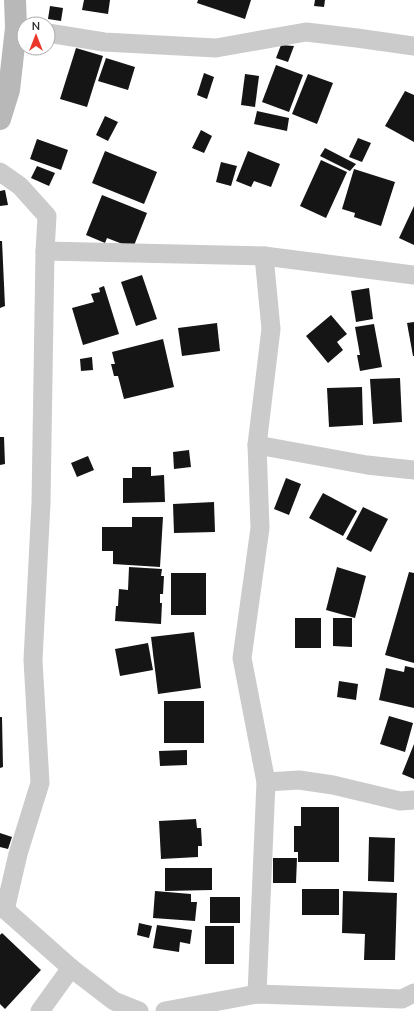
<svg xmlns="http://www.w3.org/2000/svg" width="414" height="1011" viewBox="0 0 414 1011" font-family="Mulish,sans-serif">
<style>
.building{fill:#151515}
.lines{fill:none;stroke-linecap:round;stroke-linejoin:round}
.minor{stroke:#cbcbcb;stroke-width:19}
.secondary{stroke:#b8b8b8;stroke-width:22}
</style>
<rect width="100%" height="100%" fill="#fff"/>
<g class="building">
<path d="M 84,0 L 110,0 L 108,14 L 82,10 Z"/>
<path d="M 198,0 L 251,0 L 245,19 L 197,3 Z"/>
<path d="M 315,0 L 325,0 L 324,7 L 314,6 Z"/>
<path d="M 50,6 L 63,8 L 61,21 L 48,19 Z"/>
<path d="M 281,45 L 294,46 L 288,62 L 276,58 Z"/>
<path d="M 76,48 L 103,56 L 87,107 L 60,99 Z"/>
<path d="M 106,58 L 135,67 L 128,90 L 98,81 Z"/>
<path d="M 276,65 L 303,75 L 289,112 L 262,102 Z"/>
<path d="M 204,73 L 214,77 L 207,99 L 197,95 Z"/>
<path d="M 245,74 L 259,76 L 255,107 L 241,105 Z"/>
<path d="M 308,74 L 333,83 L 317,124 L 292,114 Z"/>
<path d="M 405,91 L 414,95 L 414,142 L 385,126 Z"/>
<path d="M 257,111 L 289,118 L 287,131 L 254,124 Z"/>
<path d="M 105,116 L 118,122 L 108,141 L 96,135 Z"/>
<path d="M 201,130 L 212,136 L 204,153 L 192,148 Z"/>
<path d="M 358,138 L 371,143 L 362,162 L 349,157 Z"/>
<path d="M 37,139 L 68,150 L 61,170 L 30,159 Z"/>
<path d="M 325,148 L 356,164 L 350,171 L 320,156 Z"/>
<path d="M 105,151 L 157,172 L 144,204 L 92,183 Z"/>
<path d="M 248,151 L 280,164 L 271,187 L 254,181 L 251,187 L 236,181 Z"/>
<path d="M 321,160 L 347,172 L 326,218 L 300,206 Z"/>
<path d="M 221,162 L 237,166 L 231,186 L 216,182 Z"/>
<path d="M 37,166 L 55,173 L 49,186 L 31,178 Z"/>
<path d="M 354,169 L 395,182 L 381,226 L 354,217 L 355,213 L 342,209 Z"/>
<path d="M 5,190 L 8,205 L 0,206 L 0,191 Z"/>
<path d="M 102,195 L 147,213 L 133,248 L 107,238 L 105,243 L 86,235 Z"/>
<path d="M 414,206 L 414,245 L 399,238 Z"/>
<path d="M 0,241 L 2,241 L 5,306 L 0,308 Z"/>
<path d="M 142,275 L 157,319 L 136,326 L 121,282 Z"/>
<path d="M 104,286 L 119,334 L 83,345 L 72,308 L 94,302 L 91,294 L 100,292 L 99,288 Z"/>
<path d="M 369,288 L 373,319 L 356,322 L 351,291 Z"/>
<path d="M 331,315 L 347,334 L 337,342 L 343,350 L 328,363 L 306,336 Z"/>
<path d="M 414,322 L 414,356 L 413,356 L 407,323 Z"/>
<path d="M 217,323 L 220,351 L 182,356 L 178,328 Z"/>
<path d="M 374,324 L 382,367 L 360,371 L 357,355 L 360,355 L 355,327 Z"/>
<path d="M 163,339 L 174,387 L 124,399 L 118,376 L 114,376 L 111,364 L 115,364 L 112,352 Z"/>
<path d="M 92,357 L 93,370 L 81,371 L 80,359 Z"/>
<path d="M 400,378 L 402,422 L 373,424 L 370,379 Z"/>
<path d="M 362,387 L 363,425 L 329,427 L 327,388 Z"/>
<path d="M 0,437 L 4,437 L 5,464 L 0,465 Z"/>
<path d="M 189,450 L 191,467 L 174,469 L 173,452 Z"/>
<path d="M 88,456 L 94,470 L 77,477 L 71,463 Z"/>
<path d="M 132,467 L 151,467 L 151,476 L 164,475 L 165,502 L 123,503 L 123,478 L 132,478 Z"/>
<path d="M 286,478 L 301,484 L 289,515 L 274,509 Z"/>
<path d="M 323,493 L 357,511 L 343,536 L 309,518 Z"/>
<path d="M 214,502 L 215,532 L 174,533 L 173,504 Z"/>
<path d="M 363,507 L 388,519 L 371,552 L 346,539 Z"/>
<path d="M 132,517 L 163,517 L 160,567 L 113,564 L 113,551 L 102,551 L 102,527 L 132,527 Z"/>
<path d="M 129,567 L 162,569 L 161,576 L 164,576 L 163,594 L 160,594 L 160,603 L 162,603 L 161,624 L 115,621 L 116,606 L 118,606 L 119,589 L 128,590 Z"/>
<path d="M 337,567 L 366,576 L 355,618 L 326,610 Z"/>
<path d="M 409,572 L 414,573 L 414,663 L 385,655 Z"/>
<rect x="171" y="573" width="35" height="42"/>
<rect x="295" y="618" width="26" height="30"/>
<path d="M 333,618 L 352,618 L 352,647 L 333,646 Z"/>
<path d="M 194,632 L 201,688 L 158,694 L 151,637 Z"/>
<path d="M 148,643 L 153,670 L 120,676 L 115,649 Z"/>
<path d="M 405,666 L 414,668 L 414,708 L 379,700 L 386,668 L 404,672 Z"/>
<path d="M 339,681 L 358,684 L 356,700 L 337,697 Z"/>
<rect x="164" y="701" width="40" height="42"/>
<path d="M 389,716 L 413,723 L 405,752 L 380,744 Z"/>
<path d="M 0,717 L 2,717 L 3,767 L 0,768 Z"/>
<path d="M 414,744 L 414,779 L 402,774 Z"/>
<path d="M 187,750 L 187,765 L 160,766 L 159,751 Z"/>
<path d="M 301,807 L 339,807 L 339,862 L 298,862 L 298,852 L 294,852 L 294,826 L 301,826 Z"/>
<path d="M 196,819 L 197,828 L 201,828 L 202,846 L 198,846 L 198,857 L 161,859 L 159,821 Z"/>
<path d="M 0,833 L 12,837 L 8,849 L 0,847 Z"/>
<path d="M 369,837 L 395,838 L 394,882 L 368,881 Z"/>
<path d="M 273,858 L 297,858 L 296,883 L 273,883 Z"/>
<path d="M 165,868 L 212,868 L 212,890 L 165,891 Z"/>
<rect x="302" y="889" width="37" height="26"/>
<path d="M 155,891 L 191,894 L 191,902 L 197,902 L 195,921 L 153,918 Z"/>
<path d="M 343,891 L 397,893 L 395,960 L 364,960 L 365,934 L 342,933 Z"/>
<rect x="210" y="897" width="30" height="26"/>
<path d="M 139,923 L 152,926 L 149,938 L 137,935 Z"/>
<path d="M 157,925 L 192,930 L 190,944 L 180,942 L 179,952 L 153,948 Z"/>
<rect x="205" y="926" width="29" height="38"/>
<path d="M 2,933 L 41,970 L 5,1009 L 0,1004 L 0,935 Z"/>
</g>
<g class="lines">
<g class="minor">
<path d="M 48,33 L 104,42 L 216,48 L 306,32 L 357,38 L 414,46"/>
<path d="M 0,172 L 20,186 L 47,216 L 45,251 L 264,256 L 414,275"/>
<path d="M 257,445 L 367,465 L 414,470"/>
<path d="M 266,782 L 299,780 L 333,785 L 400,801 L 414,800"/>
<path d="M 0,905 L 71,968 L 114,1001 L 139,1011"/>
<path d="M 5,910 L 18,854 L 40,783 L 33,660 L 41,503 L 45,251"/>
<path d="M 257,994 L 266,782 L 242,658 L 260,528 L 257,445 L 271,329 L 264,256"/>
<path d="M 40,1011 L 71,968"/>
<path d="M 165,1011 L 257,994 L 402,999 L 414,993"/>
</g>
<path class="secondary" d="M 0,119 L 9,90 L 16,28 L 15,0"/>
</g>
<g transform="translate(36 36)"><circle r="19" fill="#ffffff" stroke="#ababab"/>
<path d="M0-3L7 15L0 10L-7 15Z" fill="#ea372a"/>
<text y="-6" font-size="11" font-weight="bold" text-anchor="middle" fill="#2e2e2e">N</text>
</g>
</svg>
